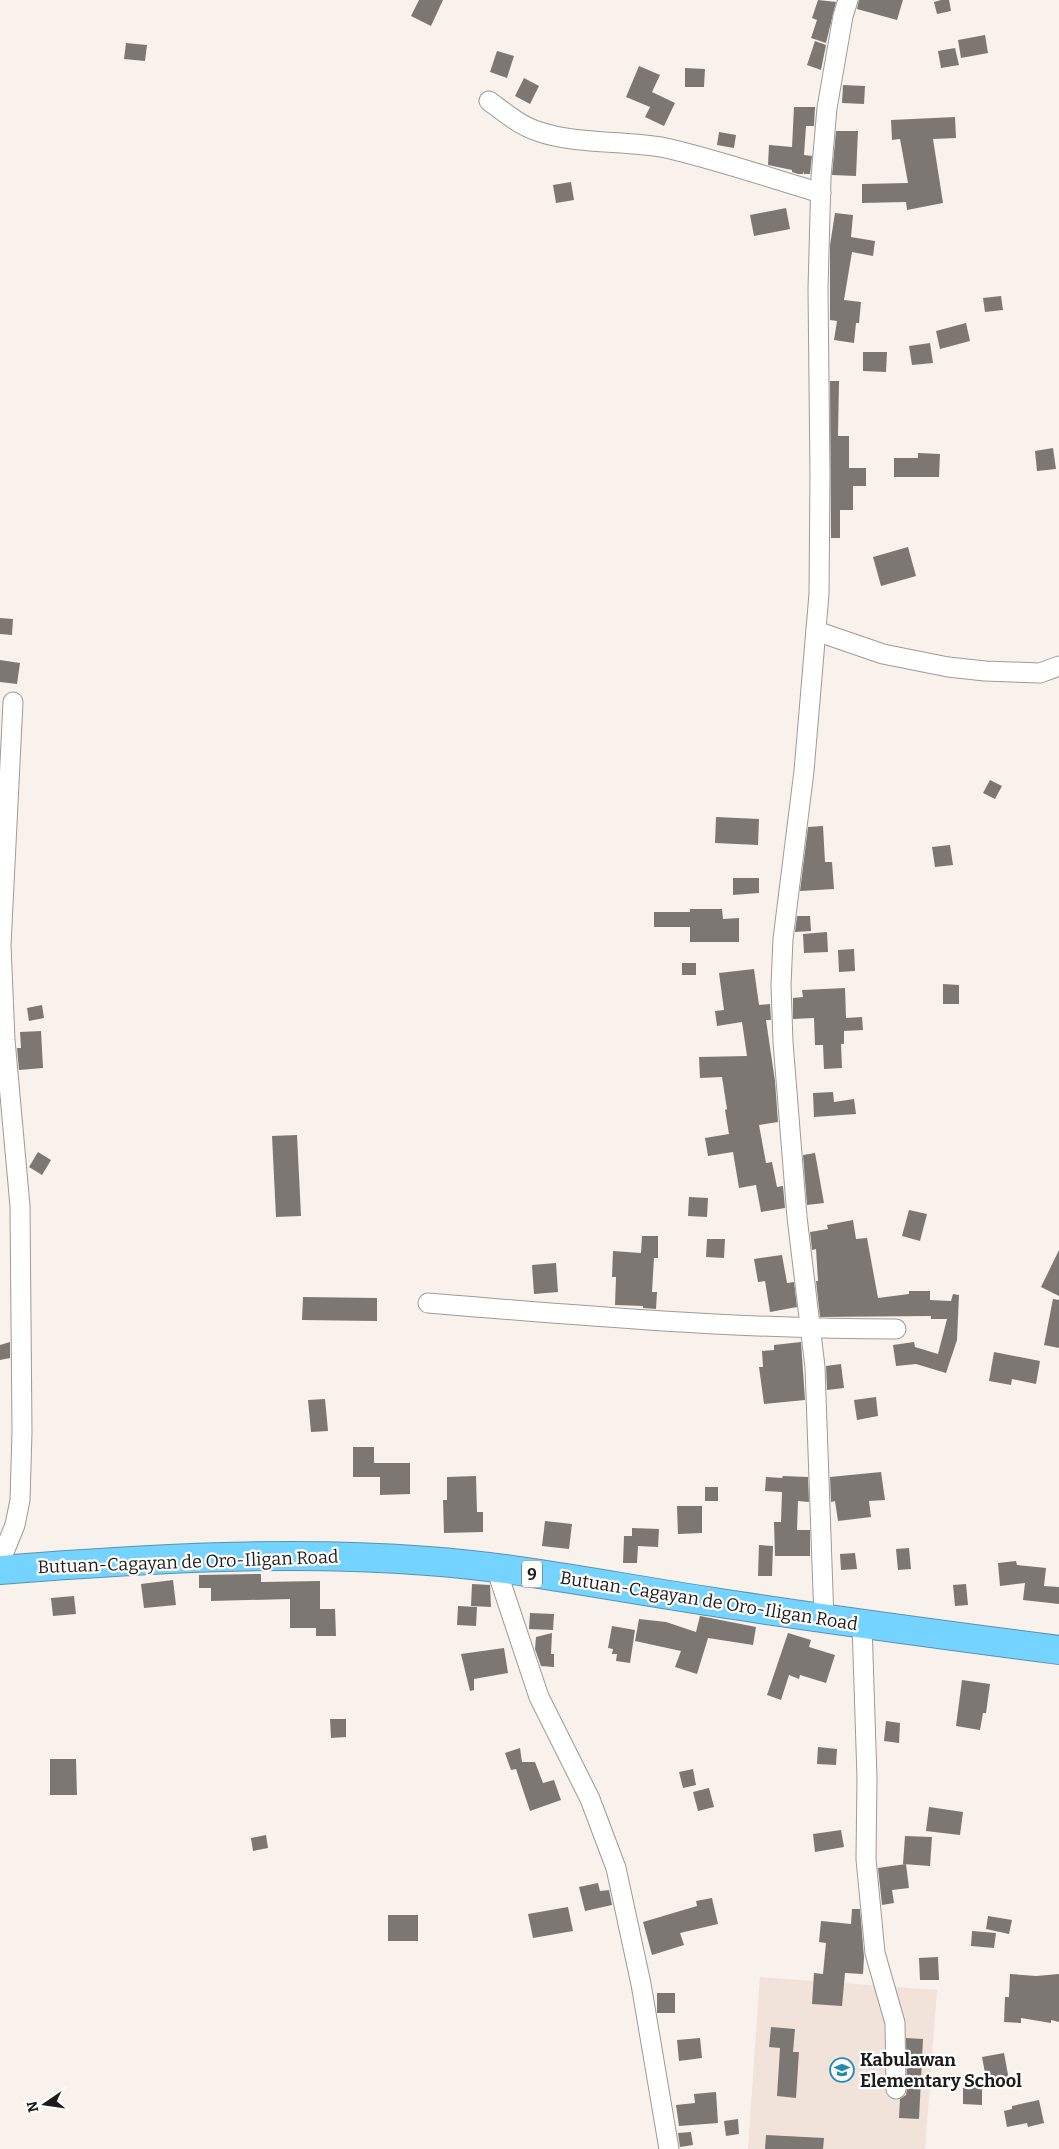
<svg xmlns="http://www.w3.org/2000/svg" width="1059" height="2149" viewBox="0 0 1059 2149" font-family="Bitter,serif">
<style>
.built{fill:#f1e3da}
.building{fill:#7d7773}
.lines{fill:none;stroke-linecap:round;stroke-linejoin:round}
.minor-casing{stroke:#a09a95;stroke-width:21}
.highway-casing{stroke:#5793af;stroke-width:30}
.minor{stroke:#fff;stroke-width:19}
.highway{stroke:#75d3ff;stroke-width:28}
.labels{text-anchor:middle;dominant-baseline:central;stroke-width:4.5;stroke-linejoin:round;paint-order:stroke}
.shield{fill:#fff;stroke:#62605f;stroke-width:1}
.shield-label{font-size:16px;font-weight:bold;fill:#1e1c1a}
.street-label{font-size:18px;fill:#1e1c1a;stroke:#fff}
.poi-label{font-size:18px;font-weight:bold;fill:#1e1c1a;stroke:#fff;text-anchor:start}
</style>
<rect width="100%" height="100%" fill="#f8f1ec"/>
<path class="built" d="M 760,1977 L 937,1990 L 925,2149 L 748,2149 Z"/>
<g class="building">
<path d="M 419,0 L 443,0 L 431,26 L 411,16 Z"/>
<path d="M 818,0 L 836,2 L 826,43 L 811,38 L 817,20 L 812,18 Z"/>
<path d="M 859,0 L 903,0 L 897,20 L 857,9 Z"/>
<path d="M 941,0 L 949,0 L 951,11 L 937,14 L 934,2 Z"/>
<path d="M 985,35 L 988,53 L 961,58 L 958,40 Z"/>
<path d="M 815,41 L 826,45 L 821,70 L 807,65 Z"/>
<path d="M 126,43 L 147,45 L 145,61 L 124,59 Z"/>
<path d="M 955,48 L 959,65 L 941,68 L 938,51 Z"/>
<path d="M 497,51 L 514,56 L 507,78 L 490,72 Z"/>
<path d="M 639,66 L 660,75 L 652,92 L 675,103 L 664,126 L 645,117 L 650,107 L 626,97 Z"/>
<path d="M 685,68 L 705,69 L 704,87 L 685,87 Z"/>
<path d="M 524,78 L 539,86 L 530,104 L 515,96 Z"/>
<path d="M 843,85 L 865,86 L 864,104 L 842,103 Z"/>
<path d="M 794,107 L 815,107 L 814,126 L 806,126 L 804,155 L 812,156 L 810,174 L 804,174 L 803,171 L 803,174 L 798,174 L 792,172 L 792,170 L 768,165 L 769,145 L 792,147 Z"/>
<path d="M 955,117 L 956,138 L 933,139 L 943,203 L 907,210 L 906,202 L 862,203 L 862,184 L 908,183 L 900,139 L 892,140 L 891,120 Z"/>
<path d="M 836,131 L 858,131 L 856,176 L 832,175 Z"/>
<path d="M 719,132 L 736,135 L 734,148 L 717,145 Z"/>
<path d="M 571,182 L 574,200 L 556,203 L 553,185 Z"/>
<path d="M 786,208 L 790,229 L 754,236 L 750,215 Z"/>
<path d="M 835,213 L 853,215 L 851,237 L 875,241 L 873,256 L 852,252 L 844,300 L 861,302 L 859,323 L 856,323 L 854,343 L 834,340 L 837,321 L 830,320 L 830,245 Z"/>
<path d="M 1001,296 L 1003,310 L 985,312 L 983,298 Z"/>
<path d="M 966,323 L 970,341 L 940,349 L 936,331 Z"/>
<path d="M 930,343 L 933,363 L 912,365 L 909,346 Z"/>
<path d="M 863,352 L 887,352 L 886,372 L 863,371 Z"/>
<path d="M 830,381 L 839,381 L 838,436 L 849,436 L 849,468 L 866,468 L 866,486 L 853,486 L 853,510 L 840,510 L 840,538 L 831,538 Z"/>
<path d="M 1053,448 L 1056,469 L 1037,471 L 1035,451 Z"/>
<path d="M 918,453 L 940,454 L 939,477 L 894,477 L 894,458 L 918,458 Z"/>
<path d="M 908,547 L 916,576 L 881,586 L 873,557 Z"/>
<path d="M 0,618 L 13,619 L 12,635 L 0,634 Z"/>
<path d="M 0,660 L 20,663 L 17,684 L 0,682 Z"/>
<path d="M 990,780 L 1002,786 L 995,799 L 983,793 Z"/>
<path d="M 716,817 L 759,819 L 758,845 L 715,843 Z"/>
<path d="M 823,826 L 825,862 L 832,862 L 834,889 L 800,891 L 808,827 Z"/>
<path d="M 950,845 L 953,865 L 935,867 L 932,847 Z"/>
<path d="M 733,878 L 759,878 L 759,893 L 733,895 Z"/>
<path d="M 690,909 L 722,909 L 723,919 L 739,918 L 739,942 L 690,942 L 690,927 L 654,927 L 654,912 L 690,912 Z"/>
<path d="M 797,916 L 810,916 L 811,931 L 795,932 Z"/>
<path d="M 827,932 L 828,952 L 804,953 L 803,934 Z"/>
<path d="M 854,949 L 855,971 L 839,972 L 838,950 Z"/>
<rect x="682" y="963" width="14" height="12"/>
<path d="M 754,969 L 759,1005 L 770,1004 L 771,1020 L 766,1020 L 775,1081 L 778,1122 L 759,1125 L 766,1163 L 772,1162 L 777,1187 L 783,1186 L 785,1208 L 761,1212 L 756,1185 L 739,1188 L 733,1152 L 708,1156 L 705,1138 L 729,1134 L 725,1110 L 727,1109 L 722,1077 L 700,1078 L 699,1057 L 747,1056 L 742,1022 L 717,1026 L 715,1011 L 724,1010 L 719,973 Z"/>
<path d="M 943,984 L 959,985 L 959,1004 L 943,1004 Z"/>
<path d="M 845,988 L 846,1018 L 862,1017 L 863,1030 L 844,1031 L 844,1044 L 841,1044 L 842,1068 L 824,1069 L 823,1045 L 815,1045 L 814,1018 L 793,1019 L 793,998 L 803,997 L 802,990 Z"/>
<path d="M 42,1005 L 44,1018 L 29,1021 L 27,1008 Z"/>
<path d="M 41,1031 L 43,1068 L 19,1070 L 17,1048 L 21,1048 L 20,1032 Z"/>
<path d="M 833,1092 L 834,1102 L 854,1099 L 856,1114 L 814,1117 L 813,1093 Z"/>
<path d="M 297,1135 L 301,1216 L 276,1217 L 272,1136 Z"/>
<path d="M 38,1152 L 51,1160 L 42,1175 L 29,1167 Z"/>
<path d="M 815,1153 L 824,1203 L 807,1205 L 803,1155 Z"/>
<path d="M 689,1197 L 708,1198 L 707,1217 L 688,1216 Z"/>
<path d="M 909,1210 L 927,1214 L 920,1241 L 902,1236 Z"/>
<path d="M 853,1220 L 856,1239 L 867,1238 L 878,1298 L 909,1294 L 909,1291 L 930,1291 L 930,1300 L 951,1301 L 953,1294 L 959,1295 L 957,1340 L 946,1373 L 916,1364 L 896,1366 L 893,1345 L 914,1342 L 915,1347 L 938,1354 L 947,1319 L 931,1319 L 931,1316 L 820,1317 L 816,1281 L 818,1281 L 816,1249 L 812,1250 L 810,1232 L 828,1229 L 827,1225 Z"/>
<path d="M 642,1236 L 658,1236 L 658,1258 L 654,1258 L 652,1292 L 657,1292 L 656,1309 L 643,1308 L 643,1306 L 615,1305 L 616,1277 L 612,1277 L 613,1251 L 641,1253 Z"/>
<path d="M 707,1239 L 725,1239 L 724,1258 L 706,1257 Z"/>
<path d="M 1059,1250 L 1059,1296 L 1041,1287 Z"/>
<path d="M 782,1255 L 787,1283 L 794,1282 L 797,1307 L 770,1312 L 765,1281 L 758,1282 L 754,1259 Z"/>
<path d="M 556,1263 L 558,1292 L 534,1294 L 532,1265 Z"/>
<path d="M 303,1297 L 377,1298 L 377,1321 L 302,1320 Z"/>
<path d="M 1053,1299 L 1059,1300 L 1059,1348 L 1044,1345 Z"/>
<path d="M 10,1342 L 10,1358 L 0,1360 L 0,1345 Z"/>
<path d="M 801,1342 L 805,1400 L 764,1404 L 759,1367 L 763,1367 L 762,1351 L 774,1350 L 774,1345 Z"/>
<path d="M 994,1352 L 1040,1361 L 1036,1384 L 1012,1379 L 1011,1385 L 989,1381 Z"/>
<path d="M 841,1364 L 844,1388 L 827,1390 L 826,1366 Z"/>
<path d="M 876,1397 L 878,1416 L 857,1420 L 854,1400 Z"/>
<path d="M 325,1399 L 328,1431 L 311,1432 L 308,1400 Z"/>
<path d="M 353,1447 L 374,1447 L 374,1463 L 410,1463 L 410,1494 L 380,1495 L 380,1477 L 353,1477 Z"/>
<path d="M 881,1472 L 885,1500 L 869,1501 L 871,1517 L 838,1521 L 835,1501 L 831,1502 L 830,1477 Z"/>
<path d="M 476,1476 L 477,1512 L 483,1512 L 483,1532 L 444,1533 L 443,1500 L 447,1500 L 447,1477 Z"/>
<path d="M 783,1476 L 808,1477 L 809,1502 L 798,1501 L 797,1530 L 810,1530 L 810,1556 L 775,1556 L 774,1522 L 781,1522 L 782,1492 L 765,1491 L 766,1477 L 782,1478 Z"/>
<rect x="705" y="1487" width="13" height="14"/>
<path d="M 677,1506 L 702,1506 L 702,1533 L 678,1534 Z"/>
<path d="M 545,1521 L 572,1524 L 569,1549 L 542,1546 Z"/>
<path d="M 632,1528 L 659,1529 L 658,1547 L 638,1546 L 637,1563 L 623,1563 L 624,1536 L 632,1536 Z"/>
<path d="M 759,1545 L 773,1546 L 772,1576 L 758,1576 Z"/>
<path d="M 909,1548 L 911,1569 L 898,1570 L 896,1549 Z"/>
<path d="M 855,1553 L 857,1569 L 841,1570 L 840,1554 Z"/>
<path d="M 1016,1561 L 1017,1565 L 1046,1568 L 1044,1586 L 1059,1587 L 1059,1604 L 1023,1600 L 1025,1583 L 1000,1586 L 998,1563 Z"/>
<path d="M 261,1574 L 261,1582 L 320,1581 L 320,1609 L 335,1609 L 336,1636 L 316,1636 L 316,1628 L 290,1628 L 290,1599 L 211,1601 L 211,1588 L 199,1588 L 199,1575 Z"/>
<path d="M 173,1580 L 176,1605 L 144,1608 L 141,1584 Z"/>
<path d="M 472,1584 L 490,1585 L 491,1607 L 471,1606 Z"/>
<path d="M 966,1584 L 968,1605 L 955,1606 L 953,1585 Z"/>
<path d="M 74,1596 L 76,1614 L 53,1616 L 51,1598 Z"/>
<path d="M 458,1606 L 477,1607 L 476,1626 L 457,1625 Z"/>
<path d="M 530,1613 L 554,1614 L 553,1630 L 529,1629 Z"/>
<path d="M 700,1616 L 756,1627 L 753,1645 L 708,1638 L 697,1674 L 675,1667 L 681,1651 L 635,1641 L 639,1619 L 666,1622 L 696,1632 Z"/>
<path d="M 612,1626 L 635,1630 L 630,1663 L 616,1661 L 617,1654 L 612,1654 L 613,1649 L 608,1648 Z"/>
<path d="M 552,1633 L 551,1654 L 554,1654 L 554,1667 L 541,1666 L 535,1649 L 536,1637 Z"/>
<path d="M 788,1633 L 811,1640 L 809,1647 L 835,1655 L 826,1683 L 800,1675 L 799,1679 L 789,1675 L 781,1700 L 767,1695 Z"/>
<path d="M 504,1648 L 508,1673 L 474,1679 L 474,1690 L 470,1691 L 461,1654 Z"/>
<path d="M 962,1680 L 990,1684 L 986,1713 L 983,1713 L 980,1730 L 956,1726 Z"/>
<path d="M 330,1719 L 346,1719 L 346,1737 L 331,1738 Z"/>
<path d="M 886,1721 L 900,1723 L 899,1743 L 884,1741 Z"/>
<path d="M 818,1747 L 837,1749 L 836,1765 L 817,1764 Z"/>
<path d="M 520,1748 L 522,1762 L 535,1762 L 543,1783 L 554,1780 L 561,1800 L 530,1811 L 516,1769 L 511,1770 L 505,1753 Z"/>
<path d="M 50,1759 L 76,1759 L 77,1795 L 50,1795 Z"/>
<path d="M 693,1769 L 696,1785 L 683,1788 L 679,1772 Z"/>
<path d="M 709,1788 L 714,1807 L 698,1811 L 693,1792 Z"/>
<path d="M 929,1807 L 963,1812 L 960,1835 L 926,1831 Z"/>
<path d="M 841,1830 L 844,1847 L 815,1852 L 813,1834 Z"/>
<path d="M 266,1835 L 268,1848 L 253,1851 L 251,1838 Z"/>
<path d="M 905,1836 L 932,1837 L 930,1866 L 903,1864 Z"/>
<path d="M 906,1864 L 909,1888 L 892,1890 L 894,1903 L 882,1905 L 878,1868 Z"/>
<path d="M 598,1883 L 600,1891 L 609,1890 L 612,1905 L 585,1911 L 579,1887 Z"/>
<path d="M 712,1898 L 718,1924 L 680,1933 L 684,1945 L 652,1955 L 643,1922 L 697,1906 L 696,1901 Z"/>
<path d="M 568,1907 L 573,1931 L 533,1938 L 528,1914 Z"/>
<path d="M 852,1909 L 860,1909 L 864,1957 L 863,1974 L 845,1973 L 842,2006 L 812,2004 L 814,1973 L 823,1974 L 826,1943 L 819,1942 L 821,1921 L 851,1924 Z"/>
<rect x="388" y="1915" width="30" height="26"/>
<path d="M 988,1916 L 1012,1920 L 1009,1934 L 986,1929 Z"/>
<path d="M 972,1931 L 996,1933 L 994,1948 L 971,1946 Z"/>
<path d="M 938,1957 L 939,1980 L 920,1980 L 919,1958 Z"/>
<path d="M 1010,1974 L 1036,1976 L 1059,1974 L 1059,2022 L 1051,2020 L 1051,2023 L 1021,2018 L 1021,2023 L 1004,2022 L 1005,1997 L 1009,1997 Z"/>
<rect x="657" y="1993" width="18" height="20"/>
<path d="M 771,2027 L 795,2029 L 793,2052 L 799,2052 L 796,2098 L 777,2096 L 780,2048 L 769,2047 Z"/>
<path d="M 700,2038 L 702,2058 L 679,2061 L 677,2040 Z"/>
<path d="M 906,2038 L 923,2039 L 919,2119 L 899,2118 L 900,2099 L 906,2095 L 907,2089 Z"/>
<path d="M 1004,2053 L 1009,2080 L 987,2084 L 982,2057 Z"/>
<path d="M 963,2082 L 982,2082 L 982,2105 L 963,2104 Z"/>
<path d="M 716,2092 L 718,2123 L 679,2126 L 676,2105 L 695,2103 L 694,2094 Z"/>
<path d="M 1039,2100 L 1044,2123 L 1028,2127 L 1027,2123 L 1007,2127 L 1004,2111 L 1012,2109 L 1012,2106 Z"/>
<path d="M 738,2119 L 739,2134 L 726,2136 L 724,2121 Z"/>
<path d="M 691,2132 L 693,2145 L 680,2147 L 678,2133 Z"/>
<path d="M 766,2135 L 824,2138 L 823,2149 L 765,2149 Z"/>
</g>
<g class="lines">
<g class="minor-casing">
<g id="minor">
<path d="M 489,101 C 504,112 519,125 537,131 C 576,145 625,140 666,148 C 718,160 770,178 821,193"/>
<path d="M 816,631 L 883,654 L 948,667 L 985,671 L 1040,673 L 1059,666"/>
<path d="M 428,1303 C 584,1316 739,1329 896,1329"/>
<path d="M 0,1562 L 15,1525 L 20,1500 L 22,1432 L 20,1206 L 5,1040 L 1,945 L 13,702"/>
<path d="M 496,1568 L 539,1697 L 590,1799 L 616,1868 L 641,1984 L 669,2149"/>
<path d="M 824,1620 L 815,1367 L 797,1217 L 783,1042 L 781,985 L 783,939 L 804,771 L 819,594 L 820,475 L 818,289 L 821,177 L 827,108 L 843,16 L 848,0"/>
<path d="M 862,1624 L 867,1778 L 866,1859 L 875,1953 L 895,2023 L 896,2089"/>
</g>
</g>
<g class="highway-casing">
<path id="highway" d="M 0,1570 C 142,1559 285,1550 428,1561 C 524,1568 619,1588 714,1602 C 829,1620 944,1635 1059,1650"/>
</g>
<use href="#minor" class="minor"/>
<use href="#highway" class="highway"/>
</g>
<defs>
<g id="school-ring" transform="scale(1.25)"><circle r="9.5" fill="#fff" stroke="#248ab3" stroke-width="1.5"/><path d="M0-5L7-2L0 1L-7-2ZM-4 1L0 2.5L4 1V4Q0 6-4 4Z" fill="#248ab3"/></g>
</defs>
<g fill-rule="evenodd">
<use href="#school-ring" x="842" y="2070"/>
</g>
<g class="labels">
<rect class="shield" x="522" y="1560.5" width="20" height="27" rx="4"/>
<g class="shield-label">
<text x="532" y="1574">9</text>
</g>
<g class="street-label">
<text transform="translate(188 1562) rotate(-2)">Butuan-Cagayan de Oro-Iligan Road</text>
<text transform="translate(709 1601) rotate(9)">Butuan-Cagayan de Oro-Iligan Road</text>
</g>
<g class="poi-label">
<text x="860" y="2060">Kabulawan<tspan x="860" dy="21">Elementary School</tspan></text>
</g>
</g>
<g transform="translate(45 2104) rotate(257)" stroke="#ffffff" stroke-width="4" paint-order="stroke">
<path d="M0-4L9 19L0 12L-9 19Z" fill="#1e1c1a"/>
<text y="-8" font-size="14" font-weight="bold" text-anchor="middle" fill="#1e1c1a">N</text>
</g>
</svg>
